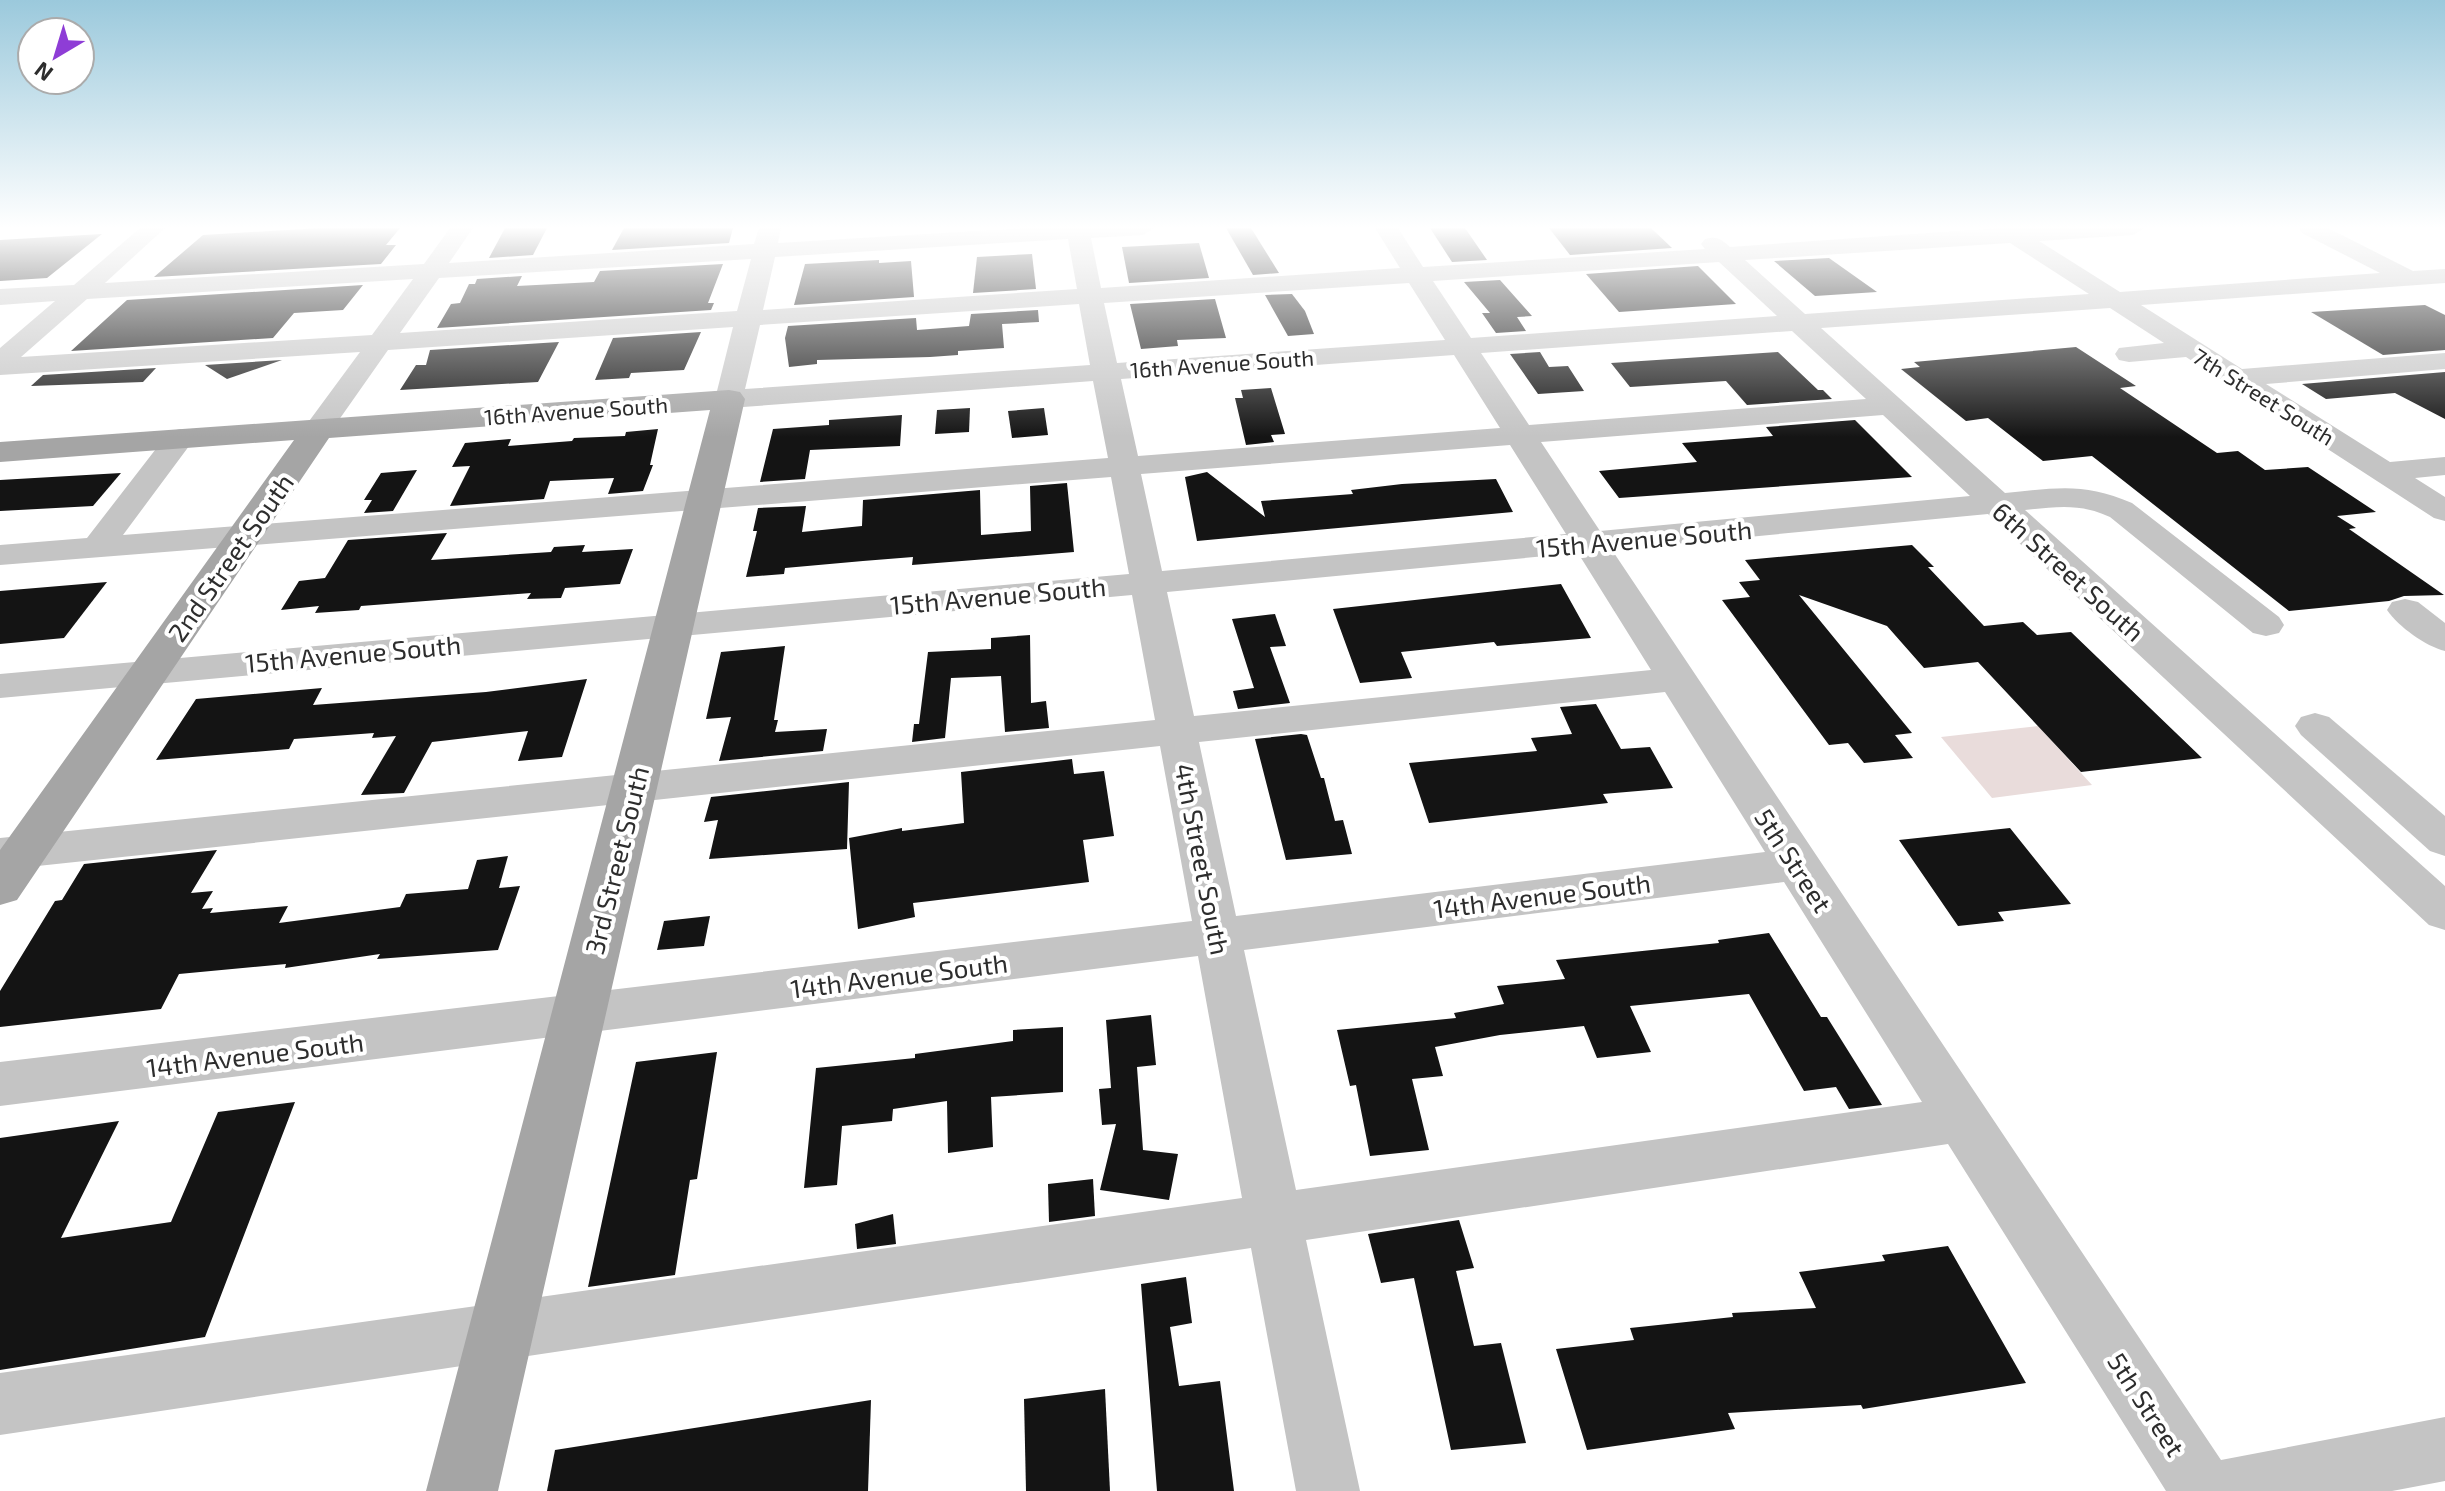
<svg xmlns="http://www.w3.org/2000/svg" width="2445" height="1491" viewBox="0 0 2445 1491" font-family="'Exo 2',sans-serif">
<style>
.green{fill:#e9dcdb}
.building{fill:#141414}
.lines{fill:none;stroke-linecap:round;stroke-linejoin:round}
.minor{fill:#c4c4c4;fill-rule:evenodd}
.major{fill:#a5a5a5;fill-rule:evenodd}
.labels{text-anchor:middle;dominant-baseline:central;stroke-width:8;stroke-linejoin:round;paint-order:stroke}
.far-street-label{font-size:22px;fill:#2d2d2d;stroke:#fff}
.street-label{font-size:26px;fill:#2d2d2d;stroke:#fff}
</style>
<rect width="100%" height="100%" fill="#fff"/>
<path class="green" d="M 2038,726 L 2092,785 L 1992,798 L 1941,737 Z"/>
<g class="building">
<path d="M 319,228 L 400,228 L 386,245 L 396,245 L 381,264 L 154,277 L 203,235 Z"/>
<path d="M 505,228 L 547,228 L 533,255 L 489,258 Z"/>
<path d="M 624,228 L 733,228 L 729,243 L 612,250 Z"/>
<path d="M 1226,228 L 1251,228 L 1279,273 L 1253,275 Z"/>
<path d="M 1430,228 L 1465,228 L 1487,260 L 1452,262 Z"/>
<path d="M 1549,228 L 1651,228 L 1672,248 L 1570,255 Z"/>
<path d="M 102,234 L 47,278 L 0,281 L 0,240 Z"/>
<path d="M 1199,243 L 1209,278 L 1129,283 L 1122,247 Z"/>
<path d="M 1032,254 L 1036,289 L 973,293 L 977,257 Z"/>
<path d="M 1829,258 L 1877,292 L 1815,296 L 1774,261 Z"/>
<path d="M 879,260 L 879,263 L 911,261 L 914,297 L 794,305 L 805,264 Z"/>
<path d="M 723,264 L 708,303 L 714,303 L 711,310 L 437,328 L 451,304 L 460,303 L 469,284 L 475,284 L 477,279 L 522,276 L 517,286 L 594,282 L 600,271 Z"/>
<path d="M 1698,266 L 1736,304 L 1619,312 L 1586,274 Z"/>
<path d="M 1500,280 L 1532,316 L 1517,317 L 1526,331 L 1496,333 L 1482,313 L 1490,313 L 1464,282 Z"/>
<path d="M 363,285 L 343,310 L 294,313 L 273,338 L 71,351 L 127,300 Z"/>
<path d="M 1292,294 L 1305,311 L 1314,334 L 1288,336 L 1265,295 Z"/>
<path d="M 1215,299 L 1226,338 L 1177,340 L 1178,346 L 1141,349 L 1130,304 Z"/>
<path d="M 2425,305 L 2445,315 L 2445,350 L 2383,355 L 2311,312 Z"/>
<path d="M 1038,310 L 1039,322 L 1002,324 L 1004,348 L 958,351 L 958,355 L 930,357 L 817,360 L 817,364 L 789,367 L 785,338 L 788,326 L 916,318 L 917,330 L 969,326 L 971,314 Z"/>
<path d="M 701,332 L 684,370 L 631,373 L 629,378 L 595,380 L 613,338 Z"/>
<path d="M 559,342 L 538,382 L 400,390 L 416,365 L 426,365 L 430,350 Z"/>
<path d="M 2076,347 L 2136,386 L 2120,388 L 2217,453 L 2238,451 L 2265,470 L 2308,467 L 2376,512 L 2337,516 L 2356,528 L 2349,529 L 2444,595 L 2404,596 L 2389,601 L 2289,611 L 2092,456 L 2043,461 L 1988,418 L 1966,421 L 1901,369 L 1920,367 L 1914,362 Z"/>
<path d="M 1540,352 L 1549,367 L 1568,366 L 1584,391 L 1538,394 L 1510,354 Z"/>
<path d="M 1778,352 L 1818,390 L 1823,390 L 1832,399 L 1747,405 L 1726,381 L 1630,387 L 1611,363 Z"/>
<path d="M 282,360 L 227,379 L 205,365 Z"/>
<path d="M 156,368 L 143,382 L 31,386 L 43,375 Z"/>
<path d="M 2445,372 L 2445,419 L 2395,393 L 2326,399 L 2302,384 Z"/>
<path d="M 1271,388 L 1285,434 L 1271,435 L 1274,442 L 1246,445 L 1235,398 L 1243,398 L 1241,390 Z"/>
<path d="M 970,408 L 969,432 L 935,434 L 937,410 Z"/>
<path d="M 1044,408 L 1048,435 L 1012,438 L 1008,411 Z"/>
<path d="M 902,415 L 900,446 L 810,450 L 805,479 L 760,482 L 773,429 L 829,425 L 829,420 Z"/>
<path d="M 1855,420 L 1912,477 L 1619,498 L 1599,471 L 1697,462 L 1682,443 L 1773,436 L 1766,427 Z"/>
<path d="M 658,429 L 650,465 L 653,465 L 643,491 L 608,494 L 614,478 L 550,481 L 544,499 L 450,506 L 470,466 L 452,467 L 465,443 L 511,439 L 508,446 L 572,441 L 574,438 L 625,436 L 626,432 Z"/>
<path d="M 417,470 L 393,511 L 364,513 L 372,500 L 364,500 L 381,473 Z"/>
<path d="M 1207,472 L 1265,517 L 1261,501 L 1353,494 L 1351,490 L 1402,484 L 1496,479 L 1513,512 L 1197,541 L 1185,477 Z"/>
<path d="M 121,473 L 93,506 L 0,511 L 0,480 Z"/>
<path d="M 1067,483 L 1074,552 L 912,565 L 913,557 L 863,561 L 785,568 L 784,574 L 746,577 L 757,531 L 753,531 L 758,508 L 806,506 L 802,532 L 862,526 L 863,500 L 980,490 L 981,535 L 1031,531 L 1030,486 Z"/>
<path d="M 447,533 L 431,560 L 551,552 L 554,547 L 585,545 L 582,552 L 633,549 L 620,584 L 565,588 L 561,598 L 527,599 L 531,593 L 361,606 L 359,610 L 315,613 L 319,606 L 281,610 L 299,581 L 325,578 L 348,540 Z"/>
<path d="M 1912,545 L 1934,567 L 1928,567 L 1984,626 L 2023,622 L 2037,635 L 2071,632 L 2202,758 L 2081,772 L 1978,662 L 1924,668 L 1887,626 L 1799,595 L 1912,733 L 1895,735 L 1913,758 L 1864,763 L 1848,743 L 1829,745 L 1722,600 L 1750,597 L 1739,582 L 1760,580 L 1745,560 Z"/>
<path d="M 107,582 L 64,638 L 0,644 L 0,591 Z"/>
<path d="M 1561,584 L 1591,638 L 1497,646 L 1494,642 L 1401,652 L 1412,678 L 1360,683 L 1333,609 Z"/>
<path d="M 1275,614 L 1286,646 L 1270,647 L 1290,703 L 1238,709 L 1233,691 L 1254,688 L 1232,619 Z"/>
<path d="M 1030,635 L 1031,703 L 1046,701 L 1049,728 L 1005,732 L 1001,676 L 951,678 L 945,738 L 912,742 L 914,724 L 919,724 L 928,652 L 991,649 L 991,638 Z"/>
<path d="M 785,646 L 774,720 L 778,720 L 775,732 L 827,729 L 823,751 L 719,761 L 731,717 L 706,719 L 721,652 Z"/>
<path d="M 587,679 L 562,757 L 518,761 L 528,731 L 432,742 L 404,793 L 361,795 L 396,736 L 372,738 L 374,733 L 294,739 L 289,749 L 156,760 L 196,699 L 322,688 L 313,705 L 486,692 Z"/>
<path d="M 1596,704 L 1621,749 L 1650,747 L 1673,788 L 1603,794 L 1608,803 L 1429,823 L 1409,763 L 1537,751 L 1531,738 L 1572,734 L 1560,707 Z"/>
<path d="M 1301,734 L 1307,735 L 1321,778 L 1324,778 L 1335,821 L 1343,820 L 1352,854 L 1286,860 L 1255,739 Z"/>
<path d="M 1072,759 L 1074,774 L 1104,771 L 1114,836 L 1083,840 L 1089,882 L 913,903 L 915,917 L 858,929 L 849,838 L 902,828 L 902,831 L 964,823 L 961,772 Z"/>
<path d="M 849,782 L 847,849 L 709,859 L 718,820 L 704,822 L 711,797 Z"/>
<path d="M 2010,828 L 2071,904 L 1998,912 L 2004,921 L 1958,926 L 1899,840 Z"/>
<path d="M 217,850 L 191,893 L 213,891 L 202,909 L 213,908 L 210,913 L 288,906 L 279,923 L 400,907 L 406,894 L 468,889 L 477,860 L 508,856 L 499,888 L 520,886 L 498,950 L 377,959 L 380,954 L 285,968 L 286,964 L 179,974 L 161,1009 L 0,1027 L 0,991 L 55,901 L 62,900 L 84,864 Z"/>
<path d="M 710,916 L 704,946 L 657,950 L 664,921 Z"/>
<path d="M 1769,933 L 1821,1017 L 1827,1017 L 1882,1105 L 1849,1109 L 1836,1087 L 1804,1091 L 1749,994 L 1630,1006 L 1651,1052 L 1597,1058 L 1584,1026 L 1500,1035 L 1435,1047 L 1443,1076 L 1412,1079 L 1429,1150 L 1370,1156 L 1356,1085 L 1350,1086 L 1337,1030 L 1456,1018 L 1454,1013 L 1504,1004 L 1497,986 L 1565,979 L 1556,960 L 1719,943 L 1718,940 Z"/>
<path d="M 1151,1015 L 1156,1065 L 1137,1067 L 1143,1150 L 1178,1154 L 1169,1200 L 1100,1190 L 1116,1124 L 1102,1125 L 1099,1089 L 1111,1088 L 1106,1020 Z"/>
<path d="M 1063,1027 L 1063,1092 L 991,1097 L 993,1147 L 948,1153 L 947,1101 L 893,1109 L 892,1121 L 842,1126 L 837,1185 L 804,1188 L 816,1068 L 915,1058 L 915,1054 L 1013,1041 L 1013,1030 Z"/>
<path d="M 717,1052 L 697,1179 L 690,1180 L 675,1275 L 588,1287 L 636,1062 Z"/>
<path d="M 295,1102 L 205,1337 L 0,1370 L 0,1138 L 119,1121 L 61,1238 L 171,1222 L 218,1112 Z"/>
<path d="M 1093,1179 L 1095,1216 L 1049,1222 L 1048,1184 Z"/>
<path d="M 893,1214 L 896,1244 L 857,1249 L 855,1224 Z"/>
<path d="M 1459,1220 L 1474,1268 L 1456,1271 L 1474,1346 L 1501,1343 L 1526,1443 L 1451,1450 L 1414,1278 L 1381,1283 L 1368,1234 Z"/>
<path d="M 1948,1246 L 2026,1383 L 1863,1409 L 1861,1405 L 1728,1413 L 1735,1429 L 1587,1450 L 1556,1349 L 1634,1340 L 1630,1328 L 1733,1317 L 1732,1313 L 1816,1308 L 1799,1272 L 1885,1261 L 1882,1255 Z"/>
<path d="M 1186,1277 L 1192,1323 L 1170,1327 L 1179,1386 L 1220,1381 L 1234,1491 L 1157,1491 L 1141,1284 Z"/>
<path d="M 1105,1389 L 1110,1491 L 1026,1491 L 1024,1399 Z"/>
<path d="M 871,1400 L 868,1491 L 547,1491 L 555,1450 Z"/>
</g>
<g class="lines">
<g class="minor">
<path d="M 140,228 L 165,228 L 105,283 L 424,264 L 450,228 L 473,228 L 449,263 L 754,244 L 759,228 L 781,228 L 778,243 L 1026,228 L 1154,228 L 1143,235 L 1091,238 L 1101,288 L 1400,268 L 1375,228 L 1398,228 L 1423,267 L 1705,249 L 1701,244 L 1705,239 C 1717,236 1721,239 1730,247 L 2000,228 L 2144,228 L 2133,235 L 2039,241 L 2120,292 L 2380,273 L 2302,233 L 2299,228 L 2328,228 L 2413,271 L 2445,269 L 2445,283 L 2141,305 L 2242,369 L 2445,353 L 2445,369 L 2266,384 L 2390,462 L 2445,457 L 2445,475 L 2415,478 L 2445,497 L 2445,521 L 2434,518 L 2186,357 L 2129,362 L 2119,360 L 2115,354 L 2119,348 L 2164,343 L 2110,308 L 1821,328 L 2005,493 C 2056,488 2084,482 2132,503 L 2279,617 L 2284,625 L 2279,633 L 2266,636 L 2253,633 L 2110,517 C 2080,503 2056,507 2025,510 L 2445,886 L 2445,930 L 2429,925 L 1988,514 L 1612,550 L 2221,1460 L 2445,1417 L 2445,1481 L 2392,1491 L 2166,1491 L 1948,1144 L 1306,1240 L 1360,1491 L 1296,1491 L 1251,1248 L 0,1435 L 0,1373 L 1242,1198 L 1198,956 L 0,1106 L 0,1062 L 1192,921 L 1160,746 L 0,870 L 0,838 L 1155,720 L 1132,595 L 0,698 L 0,674 L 1129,574 L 1111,477 L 0,565 L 0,545 L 87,538 L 169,432 L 180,429 L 191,432 L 195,438 L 123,535 L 1108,458 L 1093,381 L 729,408 L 719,405 L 715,399 L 733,327 L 388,350 L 329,434 L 319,437 L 309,434 L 304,428 L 360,352 L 0,375 L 0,348 L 55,301 L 0,305 L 0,289 L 74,285 ZM 1068,239 L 1077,289 L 763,310 L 775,257 ZM 2010,243 L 2089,294 L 1805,314 L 1745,260 ZM 751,259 L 737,311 L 400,333 L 439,278 ZM 1719,262 L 1777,316 L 1471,338 L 1433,281 ZM 413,279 L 372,335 L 21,357 L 87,299 ZM 1409,283 L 1445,340 L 1117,363 L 1104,303 ZM 1079,304 L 1090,365 L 745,389 L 760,325 ZM 1792,331 L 1866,399 L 1529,425 L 1481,353 ZM 1454,355 L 1500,428 L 1138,456 L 1121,379 ZM 1883,415 L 1970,496 L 1600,531 L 1541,442 ZM 1510,445 L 1566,534 L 1162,571 L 1141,474 ZM 1578,553 L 1651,670 L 1194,716 L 1167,592 ZM 1665,692 L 1765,852 L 1236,916 L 1199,742 ZM 1784,882 L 1922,1102 L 1296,1190 L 1244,950 Z"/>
<path d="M 2405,599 L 2418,602 L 2445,623 L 2445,651 C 2425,646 2399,627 2387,610 L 2392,602 Z"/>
<path d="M 2315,713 L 2329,717 L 2445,816 L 2445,856 L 2430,851 L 2301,735 L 2295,726 L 2301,717 Z"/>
</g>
<path class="major" d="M 729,390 L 740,392 L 745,399 L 498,1491 L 426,1491 L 710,410 L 329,438 L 17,900 L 0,905 L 0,850 L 294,440 L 0,462 L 0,442 Z"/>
</g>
<linearGradient id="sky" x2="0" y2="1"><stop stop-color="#9bc9dc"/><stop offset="0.52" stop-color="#fff"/><stop offset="1" stop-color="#fff" stop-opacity="0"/></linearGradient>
<rect width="2445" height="437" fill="url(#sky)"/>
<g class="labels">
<g class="far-street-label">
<text transform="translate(1222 363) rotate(-4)">16th Avenue South</text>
<text transform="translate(2264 396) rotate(32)">7th Street South</text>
<text transform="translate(576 410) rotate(-4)">16th Avenue South</text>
</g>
<g class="street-label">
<text transform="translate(1644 538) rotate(-5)">15th Avenue South</text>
<text transform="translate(230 557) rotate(-55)">2nd Street South</text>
<text transform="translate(2069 571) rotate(42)">6th Street South</text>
<text transform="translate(998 595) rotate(-5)">15th Avenue South</text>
<text transform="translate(353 653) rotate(-5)">15th Avenue South</text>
<text transform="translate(1203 859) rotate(79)">4th Street South</text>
<text transform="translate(616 860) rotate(-76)">3rd Street South</text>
<text transform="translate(1794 860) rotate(57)">5th Street</text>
<text transform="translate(1542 895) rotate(-7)">14th Avenue South</text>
<text transform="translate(899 975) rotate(-7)">14th Avenue South</text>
<text transform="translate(255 1054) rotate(-7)">14th Avenue South</text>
<text transform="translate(2147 1404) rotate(57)">5th Street</text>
</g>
</g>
<g transform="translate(56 56) rotate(218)"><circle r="38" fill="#ffffff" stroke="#ababab" stroke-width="2"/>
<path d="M0-6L14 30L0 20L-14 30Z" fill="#8e3dd6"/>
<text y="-12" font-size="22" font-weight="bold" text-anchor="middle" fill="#2d2d2d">N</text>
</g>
</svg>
